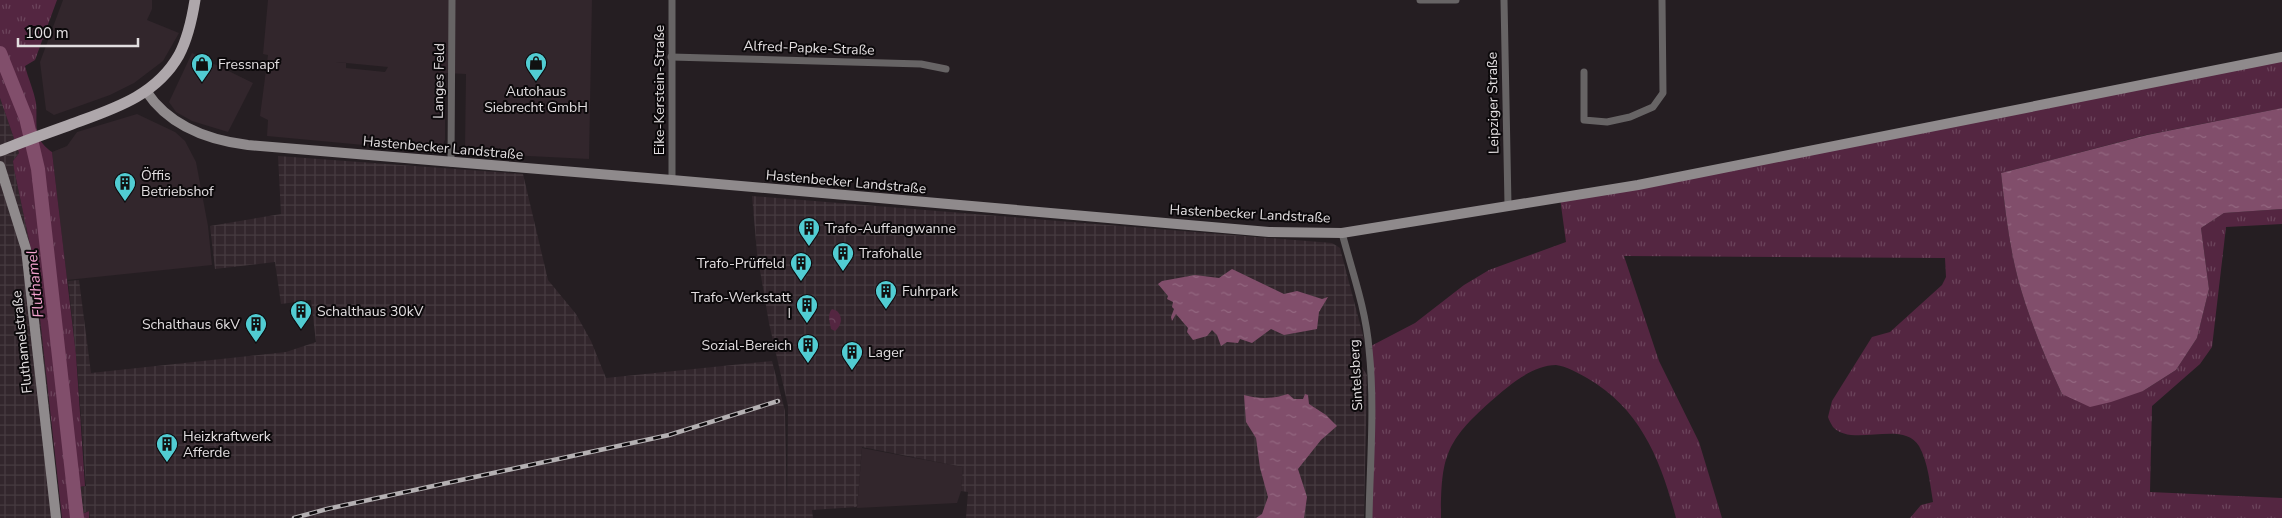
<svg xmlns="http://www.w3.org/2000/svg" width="2282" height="518" viewBox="0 0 2282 518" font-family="'Nunito Sans',sans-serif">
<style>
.built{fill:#32262c;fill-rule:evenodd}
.industrial{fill:url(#industrial-grid)}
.grass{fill:url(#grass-tufts)}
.park{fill:url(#park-crowns)}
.water{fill:url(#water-ripples)}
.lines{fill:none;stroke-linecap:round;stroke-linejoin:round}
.river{stroke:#814e6b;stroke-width:14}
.street{stroke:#676465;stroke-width:7}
.secondary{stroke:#8f8a8c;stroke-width:10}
.primary{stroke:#aea7ab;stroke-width:11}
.rail-casing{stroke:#b4b0b2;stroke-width:4.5}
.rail{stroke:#0c090b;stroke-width:2.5;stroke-dasharray:8;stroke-linecap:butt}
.labels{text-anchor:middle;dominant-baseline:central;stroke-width:4;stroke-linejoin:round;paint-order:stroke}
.street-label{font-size:14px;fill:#e2dee0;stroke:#0c090b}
.poi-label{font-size:14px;fill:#e2dee0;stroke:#0c090b;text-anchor:start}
.water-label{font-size:15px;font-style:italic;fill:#f2a2ce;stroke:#0c090b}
</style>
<defs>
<pattern id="industrial-grid" width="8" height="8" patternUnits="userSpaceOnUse" patternTransform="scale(1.25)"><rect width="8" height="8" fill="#32262c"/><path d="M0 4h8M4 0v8" fill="none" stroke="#463b40"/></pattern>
<pattern id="grass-tufts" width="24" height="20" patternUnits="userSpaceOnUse" patternTransform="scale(1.25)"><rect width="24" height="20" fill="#542641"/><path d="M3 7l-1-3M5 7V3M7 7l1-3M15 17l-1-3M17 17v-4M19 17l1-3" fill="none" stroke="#6c455c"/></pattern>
<pattern id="park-crowns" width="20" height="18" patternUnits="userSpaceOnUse" patternTransform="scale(1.25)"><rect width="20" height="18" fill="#542641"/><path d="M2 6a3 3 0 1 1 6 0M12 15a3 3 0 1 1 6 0" fill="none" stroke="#6c455c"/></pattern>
<pattern id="water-ripples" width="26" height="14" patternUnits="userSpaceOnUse" patternTransform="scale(1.25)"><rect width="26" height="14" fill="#814e6b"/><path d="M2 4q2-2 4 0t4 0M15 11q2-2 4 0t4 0" fill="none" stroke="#936780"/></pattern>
</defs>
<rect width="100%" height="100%" fill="#251e22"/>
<g class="built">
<path d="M 63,0 L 152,0 L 152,9 L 147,20 L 179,33 L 163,61 L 134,83 L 110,95 L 54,115 L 46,110 L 40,62 Z"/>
<path d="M 268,0 L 592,0 L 589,159 L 507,155 L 478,152 L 465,147 L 466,74 L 445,73 L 445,140 L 439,152 L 267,136 L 268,120 L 260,116 L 268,55 L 263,54 ZM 336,62 L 388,67 L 385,72 L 346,68 L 346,63 Z"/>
<path d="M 192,53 L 253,83 L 228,132 L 192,121 L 176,112 L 169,102 Z"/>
<path d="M 137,114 L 175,132 L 185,141 L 196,162 L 208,226 L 212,265 L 67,280 L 52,152 L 67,146 L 77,132 Z"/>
<path d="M 862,448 L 963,467 L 961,491 L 957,503 L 857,508 Z"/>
</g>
<g class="industrial">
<path d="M 0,98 L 19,153 L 13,161 L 14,169 L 34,264 L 61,518 L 0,518 Z"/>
<path d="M 278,156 L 523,174 L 548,280 L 576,314 L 591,341 L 606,378 L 772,361 L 785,411 L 787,512 L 788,406 L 769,323 L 757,253 L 752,196 L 1332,243 L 1340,248 L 1364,339 L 1360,349 L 1353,354 L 1355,363 L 1362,367 L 1367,375 L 1364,518 L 966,518 L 968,492 L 961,491 L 963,467 L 862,447 L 857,507 L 812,510 L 813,518 L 90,518 L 89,511 L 81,514 L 79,507 L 83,503 L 80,487 L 86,486 L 77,364 L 68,281 L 79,280 L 91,373 L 286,352 L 316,342 L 311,300 L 281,304 L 275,262 L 215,269 L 210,226 L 281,214 Z"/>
</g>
<g class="grass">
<path d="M 0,0 L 57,0 L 35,60 L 25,66 C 28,78 34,91 36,103 C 38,125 31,137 52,152 L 76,355 L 85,486 L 79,487 L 82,503 L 79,507 L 80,515 L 89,511 L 89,518 L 62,518 L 34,264 L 14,169 L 13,161 L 19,153 L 0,98 Z"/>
<path d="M 2282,57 L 2282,108 L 2146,135 L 2001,173 C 2005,208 2009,245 2018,279 C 2029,319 2045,357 2062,394 L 2143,391 L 2176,370 L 2197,338 L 2209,289 L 2201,228 L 2224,213 L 2282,209 L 2282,224 L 2226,227 L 2212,347 L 2200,364 L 2152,406 L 2150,492 L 2282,498 L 2282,518 L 1910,518 L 1921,505 L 1933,502 C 1930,484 1928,462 1919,446 C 1903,419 1852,448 1833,427 C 1831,424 1829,420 1828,417 L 1832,401 L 1872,337 L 1890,332 L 1942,285 L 1946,277 L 1945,258 L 1624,256 L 1659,361 L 1699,442 L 1722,518 L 1676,518 C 1661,461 1641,409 1587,378 C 1578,373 1566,366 1556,365 C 1532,365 1507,387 1490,402 C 1445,442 1441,458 1441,518 L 1369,518 L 1369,347 L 1415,323 L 1464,285 L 1489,270 L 1566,242 L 1560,198 Z"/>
</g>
<path class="park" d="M 832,309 L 837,311 C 843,317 842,325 835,331 L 831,329 C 830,323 827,314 832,309 Z"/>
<g class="water">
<path d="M 2282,108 L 2282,209 L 2224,213 L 2201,228 L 2209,289 L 2197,338 L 2176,370 L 2143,391 L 2111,402 L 2090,407 L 2062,394 C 2045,357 2029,319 2018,279 C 2009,245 2005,208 2001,173 L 2147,135 Z"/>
<path d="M 1232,269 L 1284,294 L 1297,291 L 1322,299 L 1328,297 L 1319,312 L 1317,329 L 1284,335 L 1271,329 L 1252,343 L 1240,339 L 1238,343 L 1227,342 L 1221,346 L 1217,335 L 1212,330 L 1207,336 L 1193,340 L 1187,332 L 1188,328 L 1176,314 L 1172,321 L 1171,317 L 1174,309 L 1172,307 L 1173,302 L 1167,299 L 1168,296 L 1158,284 L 1162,281 L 1195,275 L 1219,278 Z"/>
<path d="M 1288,394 L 1294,399 L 1303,399 L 1305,394 L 1308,395 L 1309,404 L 1326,415 L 1337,426 L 1321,440 L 1298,469 L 1307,497 L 1304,518 L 1256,518 L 1262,514 L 1268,497 L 1260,468 L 1256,438 L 1246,422 L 1244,395 C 1259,399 1273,399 1288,394 Z"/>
</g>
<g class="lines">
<path class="river" d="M 0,53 L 26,118 L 38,169 L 77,518"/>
<g class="street">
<path d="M 1420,0 L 1456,0"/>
<path d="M 1504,0 L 1508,205"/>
<path d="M 671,57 L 921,64 L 946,69"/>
<path d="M 1584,72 L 1584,120 L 1607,122 L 1630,117 L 1653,107 L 1663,93 L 1662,0"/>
<path d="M 451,163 L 452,0"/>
<path d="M 672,180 L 672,0"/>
<path d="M 1342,233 C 1352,271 1366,310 1369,349 C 1375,405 1370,462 1369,518"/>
</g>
<g class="secondary">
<path d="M 146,91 C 169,126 207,140 248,145 L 672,180 L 1269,232 L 1342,233 L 1638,185 L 2282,57"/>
<path d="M 0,166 L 26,249 L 56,518"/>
</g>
<path class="primary" d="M 0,151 C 24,141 48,133 72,124 C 113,109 156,96 179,55 C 188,38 192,19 195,0"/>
<g class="rail-casing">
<path id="rail" d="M 294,518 L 327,509 L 669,435 L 778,401"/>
</g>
<use href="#rail" class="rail"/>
</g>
<defs>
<g id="shop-pin" transform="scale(1.125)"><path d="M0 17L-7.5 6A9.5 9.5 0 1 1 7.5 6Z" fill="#51ccd2" stroke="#0c090b"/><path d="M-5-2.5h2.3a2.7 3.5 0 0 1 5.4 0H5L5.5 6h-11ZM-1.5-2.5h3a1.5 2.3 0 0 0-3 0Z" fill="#111"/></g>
<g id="building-pin" transform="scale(1.125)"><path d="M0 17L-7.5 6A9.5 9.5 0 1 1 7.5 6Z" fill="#51ccd2" stroke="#0c090b"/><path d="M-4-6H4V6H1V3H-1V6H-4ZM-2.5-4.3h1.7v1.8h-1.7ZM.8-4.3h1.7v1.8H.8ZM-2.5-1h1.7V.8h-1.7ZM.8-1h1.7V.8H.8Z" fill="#111"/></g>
</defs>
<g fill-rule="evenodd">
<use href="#shop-pin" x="536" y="63"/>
<use href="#shop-pin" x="202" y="64"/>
<use href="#building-pin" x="125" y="183"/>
<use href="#building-pin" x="809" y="228"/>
<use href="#building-pin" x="843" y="253"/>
<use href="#building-pin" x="801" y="263"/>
<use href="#building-pin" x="886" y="291"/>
<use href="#building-pin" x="807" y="305"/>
<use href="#building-pin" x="301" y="311"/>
<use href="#building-pin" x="256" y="324"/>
<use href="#building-pin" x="808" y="345"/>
<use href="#building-pin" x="852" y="352"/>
<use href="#building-pin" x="167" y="444"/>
</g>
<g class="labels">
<g class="street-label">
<text transform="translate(809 48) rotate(2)">Alfred-Papke-Straße</text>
<text transform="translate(439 81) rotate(-89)">Langes Feld</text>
<text transform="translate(659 90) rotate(-90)">Eike-Kerstein-Straße</text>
<text transform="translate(1493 103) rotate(-91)">Leipziger Straße</text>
<text transform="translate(443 148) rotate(5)">Hastenbecker Landstraße</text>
<text transform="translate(846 182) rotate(5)">Hastenbecker Landstraße</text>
<text transform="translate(1250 214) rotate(3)">Hastenbecker Landstraße</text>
<text transform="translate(22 342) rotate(-96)">Fluthamelstraße</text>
<text transform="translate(1356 375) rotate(-93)">Sintelsberg</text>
</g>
<g class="poi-label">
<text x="218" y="64">Fressnapf</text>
<text x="536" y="91" text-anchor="middle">Autohaus<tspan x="536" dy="16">Siebrecht GmbH</tspan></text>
<text x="141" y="175">Öffis<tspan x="141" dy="16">Betriebshof</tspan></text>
<text x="825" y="228">Trafo-Auffangwanne</text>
<text x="859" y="253">Trafohalle</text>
<text x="785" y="263" text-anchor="end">Trafo-Prüffeld</text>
<text x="902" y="291">Fuhrpark</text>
<text x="791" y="297" text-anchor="end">Trafo-Werkstatt<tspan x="791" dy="16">I</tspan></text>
<text x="317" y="311">Schalthaus 30kV</text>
<text x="240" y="324" text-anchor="end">Schalthaus 6kV</text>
<text x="792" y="345" text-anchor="end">Sozial-Bereich</text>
<text x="868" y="352">Lager</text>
<text x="183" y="436">Heizkraftwerk<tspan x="183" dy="16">Afferde</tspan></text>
</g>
<g class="water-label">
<text transform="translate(35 284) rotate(-96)">Fluthamel</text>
</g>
</g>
<path d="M18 38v8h120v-8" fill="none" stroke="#e2dee0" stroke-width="2.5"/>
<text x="25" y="38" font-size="15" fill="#e2dee0" stroke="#0c090b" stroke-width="4" paint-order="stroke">100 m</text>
</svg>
